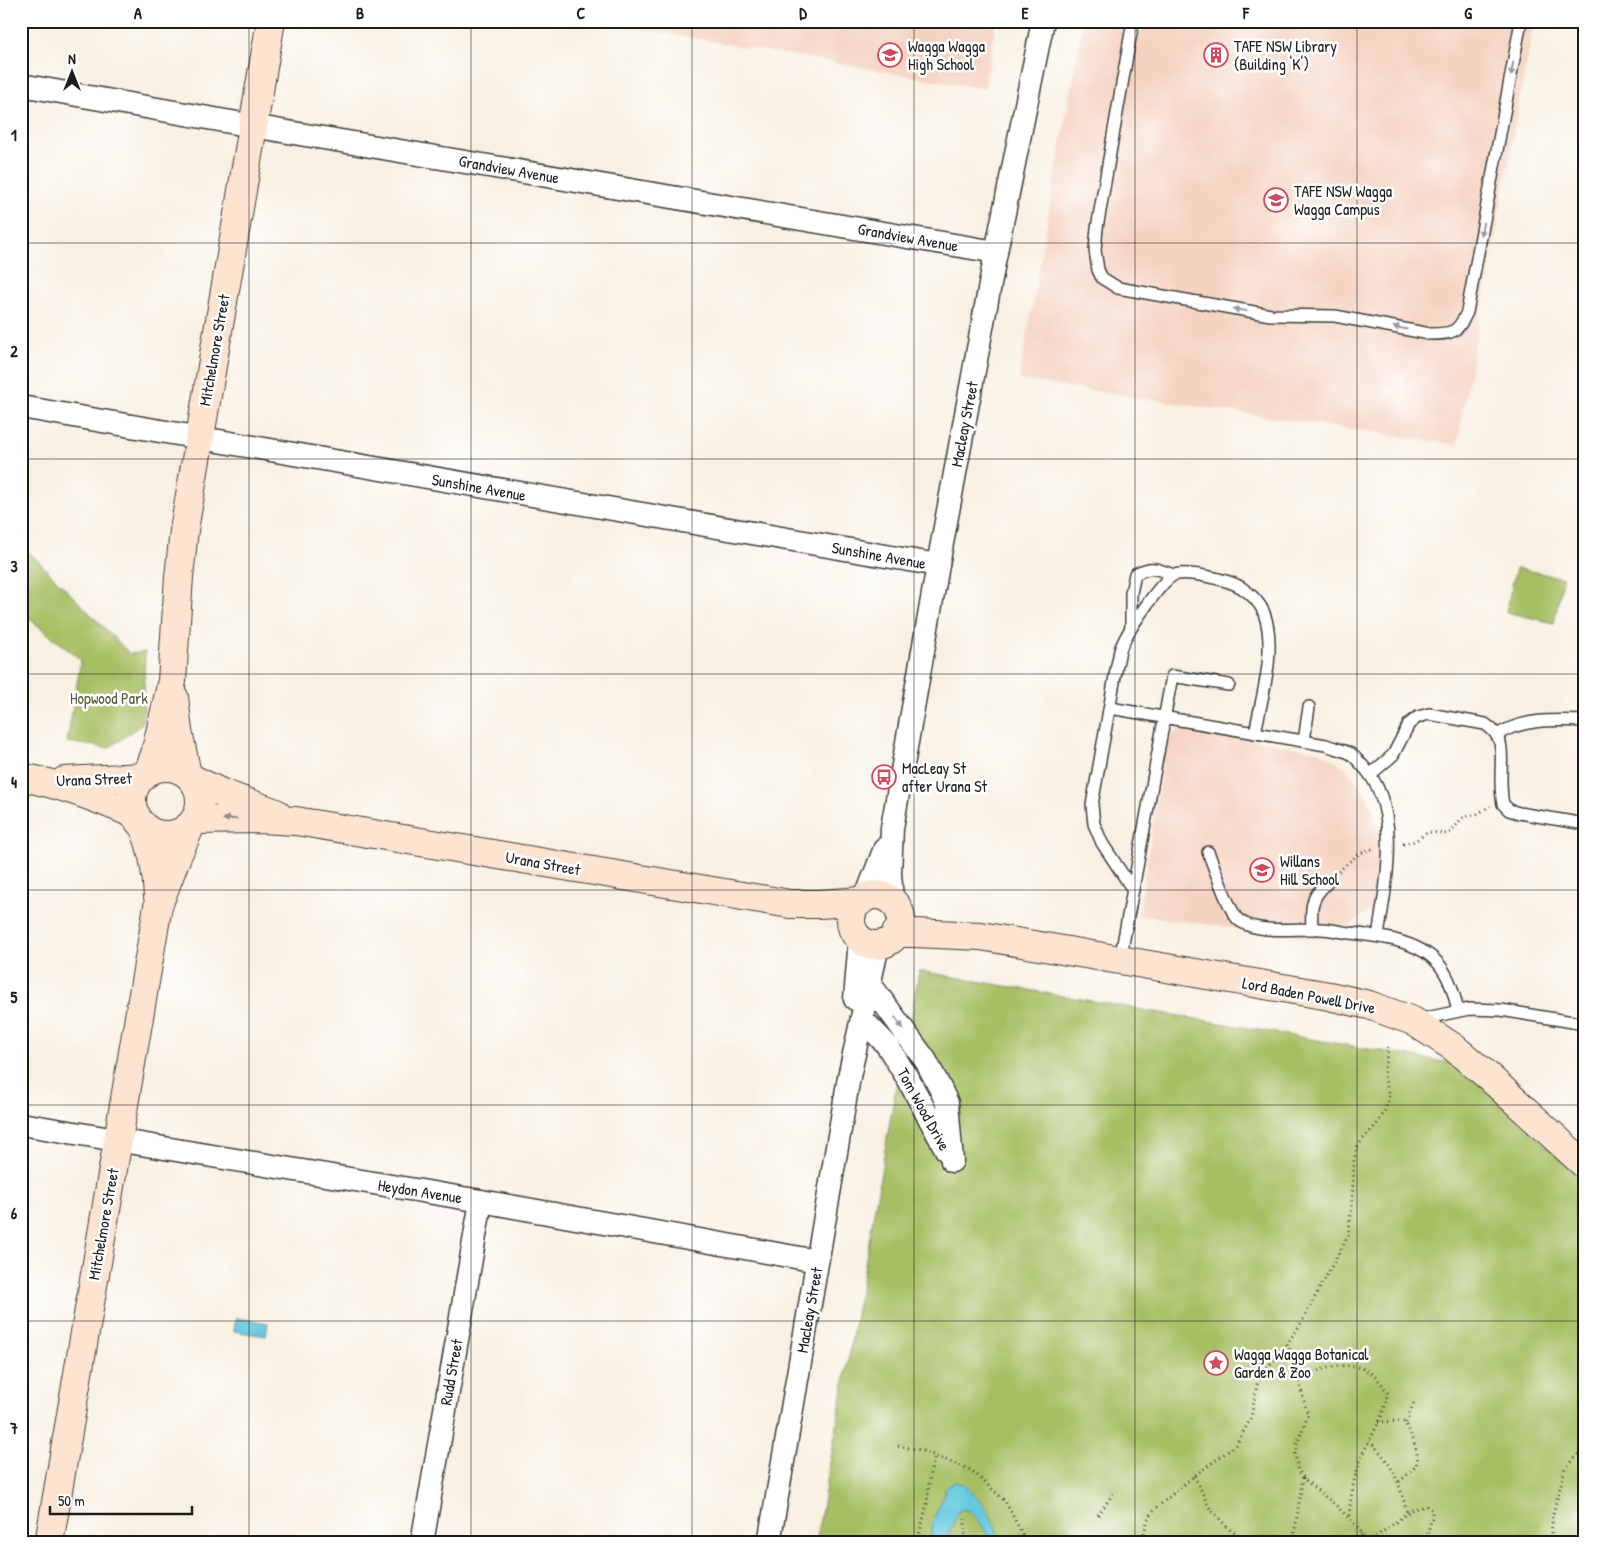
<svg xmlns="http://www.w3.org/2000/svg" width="1606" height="1564" viewBox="0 0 1606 1564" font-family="'Patrick Hand',sans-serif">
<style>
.built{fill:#f5d3c1}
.green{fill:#a7bf64;stroke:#626e40}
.water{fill:#61c8dd;stroke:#3e727c}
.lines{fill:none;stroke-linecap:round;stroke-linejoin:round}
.lane-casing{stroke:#3d3c3a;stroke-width:14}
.street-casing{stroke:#3d3c3a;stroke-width:25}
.secondary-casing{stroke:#3d3c3a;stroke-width:30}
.path{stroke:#3d3c3a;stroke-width:3;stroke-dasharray:1 4;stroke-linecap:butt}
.lane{stroke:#fff;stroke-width:11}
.street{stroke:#fff;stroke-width:22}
.secondary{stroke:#fde4d1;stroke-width:28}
.oneway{fill:#999}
.oneway2{fill:#988a80}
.grid{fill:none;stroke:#1c1c1c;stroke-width:1;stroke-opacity:0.55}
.labels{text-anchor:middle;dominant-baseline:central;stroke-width:5;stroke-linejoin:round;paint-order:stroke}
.poi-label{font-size:16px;fill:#1c1c1c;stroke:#fff;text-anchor:start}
.street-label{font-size:16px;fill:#1c1c1c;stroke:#fff}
.park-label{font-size:16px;fill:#545d39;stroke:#fff}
.neatline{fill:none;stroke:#1c1c1c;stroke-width:2}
.grid-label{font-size:16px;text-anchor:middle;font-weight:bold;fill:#1c1c1c}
</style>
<rect width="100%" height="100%" fill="#fff"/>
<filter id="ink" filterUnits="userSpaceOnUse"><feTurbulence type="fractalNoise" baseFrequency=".02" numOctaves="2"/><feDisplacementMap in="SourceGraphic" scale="10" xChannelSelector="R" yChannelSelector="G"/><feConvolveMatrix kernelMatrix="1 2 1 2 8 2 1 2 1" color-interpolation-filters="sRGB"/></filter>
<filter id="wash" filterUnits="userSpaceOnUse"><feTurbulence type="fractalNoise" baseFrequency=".0096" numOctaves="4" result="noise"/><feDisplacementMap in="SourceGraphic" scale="20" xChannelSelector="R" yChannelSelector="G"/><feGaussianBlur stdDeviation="1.12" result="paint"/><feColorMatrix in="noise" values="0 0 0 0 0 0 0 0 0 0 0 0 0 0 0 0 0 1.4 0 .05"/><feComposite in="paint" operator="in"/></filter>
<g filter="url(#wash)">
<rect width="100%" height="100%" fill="#f8f0e2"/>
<g class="built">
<path d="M 595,21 L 996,21 L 985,89 Z"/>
<path d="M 1083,21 L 1534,21 L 1457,445 L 1019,380 Z"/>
<path d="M 1182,727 L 1321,752 L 1346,768 L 1367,795 L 1380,833 L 1376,906 L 1350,925 L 1316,939 L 1139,915 L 1166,739 Z"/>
</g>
<g class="green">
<path d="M 21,544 L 130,654 L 145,652 L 143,719 L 141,725 L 109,748 L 67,742 L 81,660 L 21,612 Z"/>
<path d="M 1516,568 L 1563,578 L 1554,623 L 1506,612 Z"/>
<path d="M 919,971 L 1461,1065 L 1585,1183 L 1585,1543 L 816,1543 L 902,1053 L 922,1080 L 934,1078 L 908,1037 Z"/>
</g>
<g class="water">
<path d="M 236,1318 L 268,1323 L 266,1336 L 234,1331 Z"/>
<path d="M 954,1482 L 962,1483 C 986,1504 991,1512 1000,1543 L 992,1543 C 985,1532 976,1511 963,1509 L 958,1512 L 945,1543 L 928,1543 L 932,1530 L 933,1521 L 944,1495 L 945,1489 Z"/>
</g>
</g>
<g filter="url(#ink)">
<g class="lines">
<g class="lane-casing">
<g id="lane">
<path d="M 1133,21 L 1097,228 L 1095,250 L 1098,270 L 1102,278 L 1118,288 L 1271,315 L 1335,316 L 1430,334 C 1452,334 1458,333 1467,312 L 1521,21"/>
<path d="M 1131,628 L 1131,593 L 1135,574 C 1151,566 1157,568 1173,575"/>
<path d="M 1110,708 L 1326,745 C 1334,748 1344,750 1351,754 C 1355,757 1359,762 1362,765 C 1403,807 1386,884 1378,936"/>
<path d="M 1497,735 C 1523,718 1555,720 1585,721"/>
<path d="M 1304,741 L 1309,707"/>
<path d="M 1371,774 L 1393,755 L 1409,724 L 1418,717 L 1429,714 L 1485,724 C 1506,737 1501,755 1501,777 C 1501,786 1501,795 1503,804 L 1509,810 L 1519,813 L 1585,824"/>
<path d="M 1208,852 C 1214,866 1230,915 1240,921 C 1257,933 1291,929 1311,929 C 1324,928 1337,931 1349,933 C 1378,936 1417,940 1438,963 C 1450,977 1454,994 1458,1011"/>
<path d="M 1133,890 L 1102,843 L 1094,824 L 1092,805 L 1117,665 C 1119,658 1119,649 1123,643 C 1129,629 1160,583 1172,576 C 1184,569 1230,580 1242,588 C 1251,594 1260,603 1264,613 C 1277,649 1262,696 1255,733"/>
<path d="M 1312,929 C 1311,909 1310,898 1326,884"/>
<path d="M 1120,960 L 1172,676 L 1229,685"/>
<path d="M 1417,1020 L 1469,1009 L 1501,1010 L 1585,1024"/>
</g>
</g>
<g class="street-casing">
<g id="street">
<path d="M 21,85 L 276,130 L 996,252"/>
<path d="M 21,407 L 938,565"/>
<path d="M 866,897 L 885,848"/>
<path d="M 892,900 L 890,873 L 892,828 L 938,565 L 996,252 L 1043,21"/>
<path d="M 870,984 L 926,1061 L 940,1088 L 947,1103 L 952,1161"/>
<path d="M 855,999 L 860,939"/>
<path d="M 862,1019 L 887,1045 L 908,1079 L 947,1151"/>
<path d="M 21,1124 L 481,1201 L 817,1261"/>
<path d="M 422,1543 L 481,1201"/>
<path d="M 769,1543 L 849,1077 L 878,945"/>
</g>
</g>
<g class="secondary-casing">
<g id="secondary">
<path d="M 174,697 L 178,731 L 187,774"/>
<circle cx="166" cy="801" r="34"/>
<path d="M 148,772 L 155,754 L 172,681 L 179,577 L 184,530 L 271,21"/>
<path d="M 21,777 C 61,784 99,799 136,815"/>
<path d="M 193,779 L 222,793 L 276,813"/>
<path d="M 64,781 L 143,777"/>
<path d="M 195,820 L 261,819 L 296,821 L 790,904 L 820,904 L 861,901"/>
<path d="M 143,825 C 153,849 157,871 158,897"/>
<circle cx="876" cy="920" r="25"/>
<path d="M 896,933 L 914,933 L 981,936 L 1329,996 L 1369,1005 L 1413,1021 L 1453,1047 L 1489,1077 L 1585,1165"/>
<path d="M 49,1543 L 158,906 L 175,861 L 191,825"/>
</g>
</g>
<g class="path">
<path d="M 1403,844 L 1415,841 L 1428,832 L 1447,834 L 1451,832 L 1462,818 L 1477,814 L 1490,806"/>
<path d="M 1335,875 C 1346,865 1360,849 1375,849"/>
<path d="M 1287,1344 L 1297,1365 L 1301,1390 L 1308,1415 L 1296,1446 L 1295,1454 L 1298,1470 L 1305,1480 L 1339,1508 L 1359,1529 L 1368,1543"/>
<path d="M 1299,1377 C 1321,1369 1353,1357 1373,1375 C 1379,1380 1384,1387 1388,1393 C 1386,1413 1373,1432 1364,1451 C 1355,1472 1350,1496 1349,1519"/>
<path d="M 1378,1422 C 1387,1422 1396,1420 1404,1422 C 1409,1428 1410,1433 1413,1441 C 1422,1465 1417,1466 1399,1482"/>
<path d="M 1406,1423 L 1414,1403"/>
<path d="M 1369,1441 C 1393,1463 1399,1482 1407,1513"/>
<path d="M 898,1446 L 920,1450 L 971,1470 L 1005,1501 L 1027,1543"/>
<path d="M 1194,1476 L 1209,1507 L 1227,1527 L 1247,1543"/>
<path d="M 1098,1515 L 1113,1494"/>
<path d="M 1367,1542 L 1387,1529 L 1411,1510 L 1426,1506 L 1432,1510 L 1432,1517 L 1425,1543"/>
<path d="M 917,1543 L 927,1504 L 930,1473 L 935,1456"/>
<path d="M 962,1543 L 965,1541 L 965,1519"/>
<path d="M 1003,1543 L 1023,1535"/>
<path d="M 1141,1543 L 1148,1519 L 1154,1510 L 1194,1476 L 1231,1449 L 1237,1443 L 1251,1418 L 1257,1385 L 1262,1374 L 1287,1344 L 1300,1325 L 1348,1236 L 1352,1206 L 1354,1160 L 1357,1147 L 1363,1139 L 1377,1124 L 1384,1113 L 1389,1098 L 1384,1073 L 1388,1046"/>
<path d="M 1293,1543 L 1303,1477"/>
<path d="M 1337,1543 L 1362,1534"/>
<path d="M 1452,1543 L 1452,1541 L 1461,1540 L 1461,1543"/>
<path d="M 1550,1543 L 1553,1514 L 1565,1469 L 1585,1447"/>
</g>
<use href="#lane" class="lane"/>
<use href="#street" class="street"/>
<use href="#secondary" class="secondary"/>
</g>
<defs><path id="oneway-solid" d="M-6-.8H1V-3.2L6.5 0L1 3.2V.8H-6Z" transform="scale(1.25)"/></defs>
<g class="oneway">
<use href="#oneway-solid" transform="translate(1512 69) rotate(100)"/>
<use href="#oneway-solid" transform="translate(1482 229) rotate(100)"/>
<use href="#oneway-solid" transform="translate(1240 310) rotate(-170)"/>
<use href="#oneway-solid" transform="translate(1400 328) rotate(-169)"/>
<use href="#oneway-solid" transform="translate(899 1023) rotate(55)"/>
</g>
<use class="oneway2" href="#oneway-solid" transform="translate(230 819) rotate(179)"/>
</g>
<path class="grid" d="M 249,21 L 249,1543M 471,21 L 471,1543M 692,21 L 692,1543M 914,21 L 914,1543M 1135,21 L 1135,1543M 1357,21 L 1357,1543M 21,243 L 1585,243M 21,459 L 1585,459M 21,674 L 1585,674M 21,890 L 1585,890M 21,1105 L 1585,1105M 21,1321 L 1585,1321"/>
<defs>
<g id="school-ring" transform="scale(1.25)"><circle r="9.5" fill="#fff" stroke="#d1495b" stroke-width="1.5"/><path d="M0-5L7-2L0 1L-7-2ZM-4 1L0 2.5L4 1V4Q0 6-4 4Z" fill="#d1495b"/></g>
<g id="building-ring" transform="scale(1.25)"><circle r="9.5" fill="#fff" stroke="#d1495b" stroke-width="1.5"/><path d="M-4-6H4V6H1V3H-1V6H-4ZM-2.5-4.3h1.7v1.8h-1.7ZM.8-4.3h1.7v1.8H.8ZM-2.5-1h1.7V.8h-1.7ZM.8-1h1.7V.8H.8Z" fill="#d1495b"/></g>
<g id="university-ring" transform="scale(1.25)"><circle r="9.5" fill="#fff" stroke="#d1495b" stroke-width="1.5"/><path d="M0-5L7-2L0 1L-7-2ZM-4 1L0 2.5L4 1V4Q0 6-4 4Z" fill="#d1495b"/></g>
<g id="bus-ring" transform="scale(1.25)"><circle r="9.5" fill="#fff" stroke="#d1495b" stroke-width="1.5"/><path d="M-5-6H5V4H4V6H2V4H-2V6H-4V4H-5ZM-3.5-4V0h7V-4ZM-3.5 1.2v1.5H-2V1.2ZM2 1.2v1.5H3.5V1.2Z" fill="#d1495b"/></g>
<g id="sight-ring" transform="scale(1.25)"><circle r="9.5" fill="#fff" stroke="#d1495b" stroke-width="1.5"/><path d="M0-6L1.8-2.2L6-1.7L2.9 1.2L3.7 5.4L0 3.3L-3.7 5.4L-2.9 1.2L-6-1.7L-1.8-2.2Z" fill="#d1495b"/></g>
</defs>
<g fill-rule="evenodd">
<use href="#school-ring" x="890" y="55"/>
<use href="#building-ring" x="1216" y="55"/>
<use href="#university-ring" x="1276" y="200"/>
<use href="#bus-ring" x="884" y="777"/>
<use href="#school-ring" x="1262" y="870"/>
<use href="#sight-ring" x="1216" y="1363"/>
</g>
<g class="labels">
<g class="poi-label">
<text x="908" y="46">Wagga Wagga<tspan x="908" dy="18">High School</tspan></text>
<text x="1234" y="46">TAFE NSW Library<tspan x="1234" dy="18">(Building 'K')</tspan></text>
<text x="1294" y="191">TAFE NSW Wagga<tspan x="1294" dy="18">Wagga Campus</tspan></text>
<text x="902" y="768">MacLeay St<tspan x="902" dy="18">after Urana St</tspan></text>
<text x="1280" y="861">Willans<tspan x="1280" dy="18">Hill School</tspan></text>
<text x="1234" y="1354">Wagga Wagga Botanical<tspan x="1234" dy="18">Garden &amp; Zoo</tspan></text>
</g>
<g class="street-label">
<text transform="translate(509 169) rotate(10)">Grandview Avenue</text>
<text transform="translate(908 237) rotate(10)">Grandview Avenue</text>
<text transform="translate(214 350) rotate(-80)">Mitchelmore Street</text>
<text transform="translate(964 424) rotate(-79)">Macleay Street</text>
<text transform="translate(479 487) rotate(10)">Sunshine Avenue</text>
<text transform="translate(879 555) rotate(10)">Sunshine Avenue</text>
<text transform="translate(94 779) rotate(-2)">Urana Street</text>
<text transform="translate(543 863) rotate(10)">Urana Street</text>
<text transform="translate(1309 995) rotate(11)">Lord Baden Powell Drive</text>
<text transform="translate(924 1109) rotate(61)">Tom Wood Drive</text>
<text transform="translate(420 1191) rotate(9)">Heydon Avenue</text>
<text transform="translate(103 1224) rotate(-80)">Mitchelmore Street</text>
<text transform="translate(809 1310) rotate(-80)">Macleay Street</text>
<text transform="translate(451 1372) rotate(-80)">Rudd Street</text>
</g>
<g class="park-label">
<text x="109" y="698">Hopwood Park</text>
</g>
</g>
<rect width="1606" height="1564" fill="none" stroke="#fff" stroke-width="55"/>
<g transform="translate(72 72)" stroke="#ffffff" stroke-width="4" paint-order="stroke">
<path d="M0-4L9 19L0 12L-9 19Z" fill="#1c1c1c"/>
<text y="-8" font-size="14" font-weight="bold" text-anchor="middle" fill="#1c1c1c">N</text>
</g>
<path d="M50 1506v8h142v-8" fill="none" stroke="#1c1c1c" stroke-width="2.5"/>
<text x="58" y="1506" font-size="15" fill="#1c1c1c" stroke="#ffffff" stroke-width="4" paint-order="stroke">50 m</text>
<rect x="28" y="28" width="1550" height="1508" class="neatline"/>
<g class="grid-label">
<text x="138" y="19">A</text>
<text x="360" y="19">B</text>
<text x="581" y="19">C</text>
<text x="803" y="19">D</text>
<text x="1025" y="19">E</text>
<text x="1246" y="19">F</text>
<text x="1468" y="19">G</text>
<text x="14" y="141">1</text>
<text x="14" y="357">2</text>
<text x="14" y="572">3</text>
<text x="14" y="788">4</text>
<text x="14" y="1003">5</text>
<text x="14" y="1219">6</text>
<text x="14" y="1434">7</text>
</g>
</svg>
